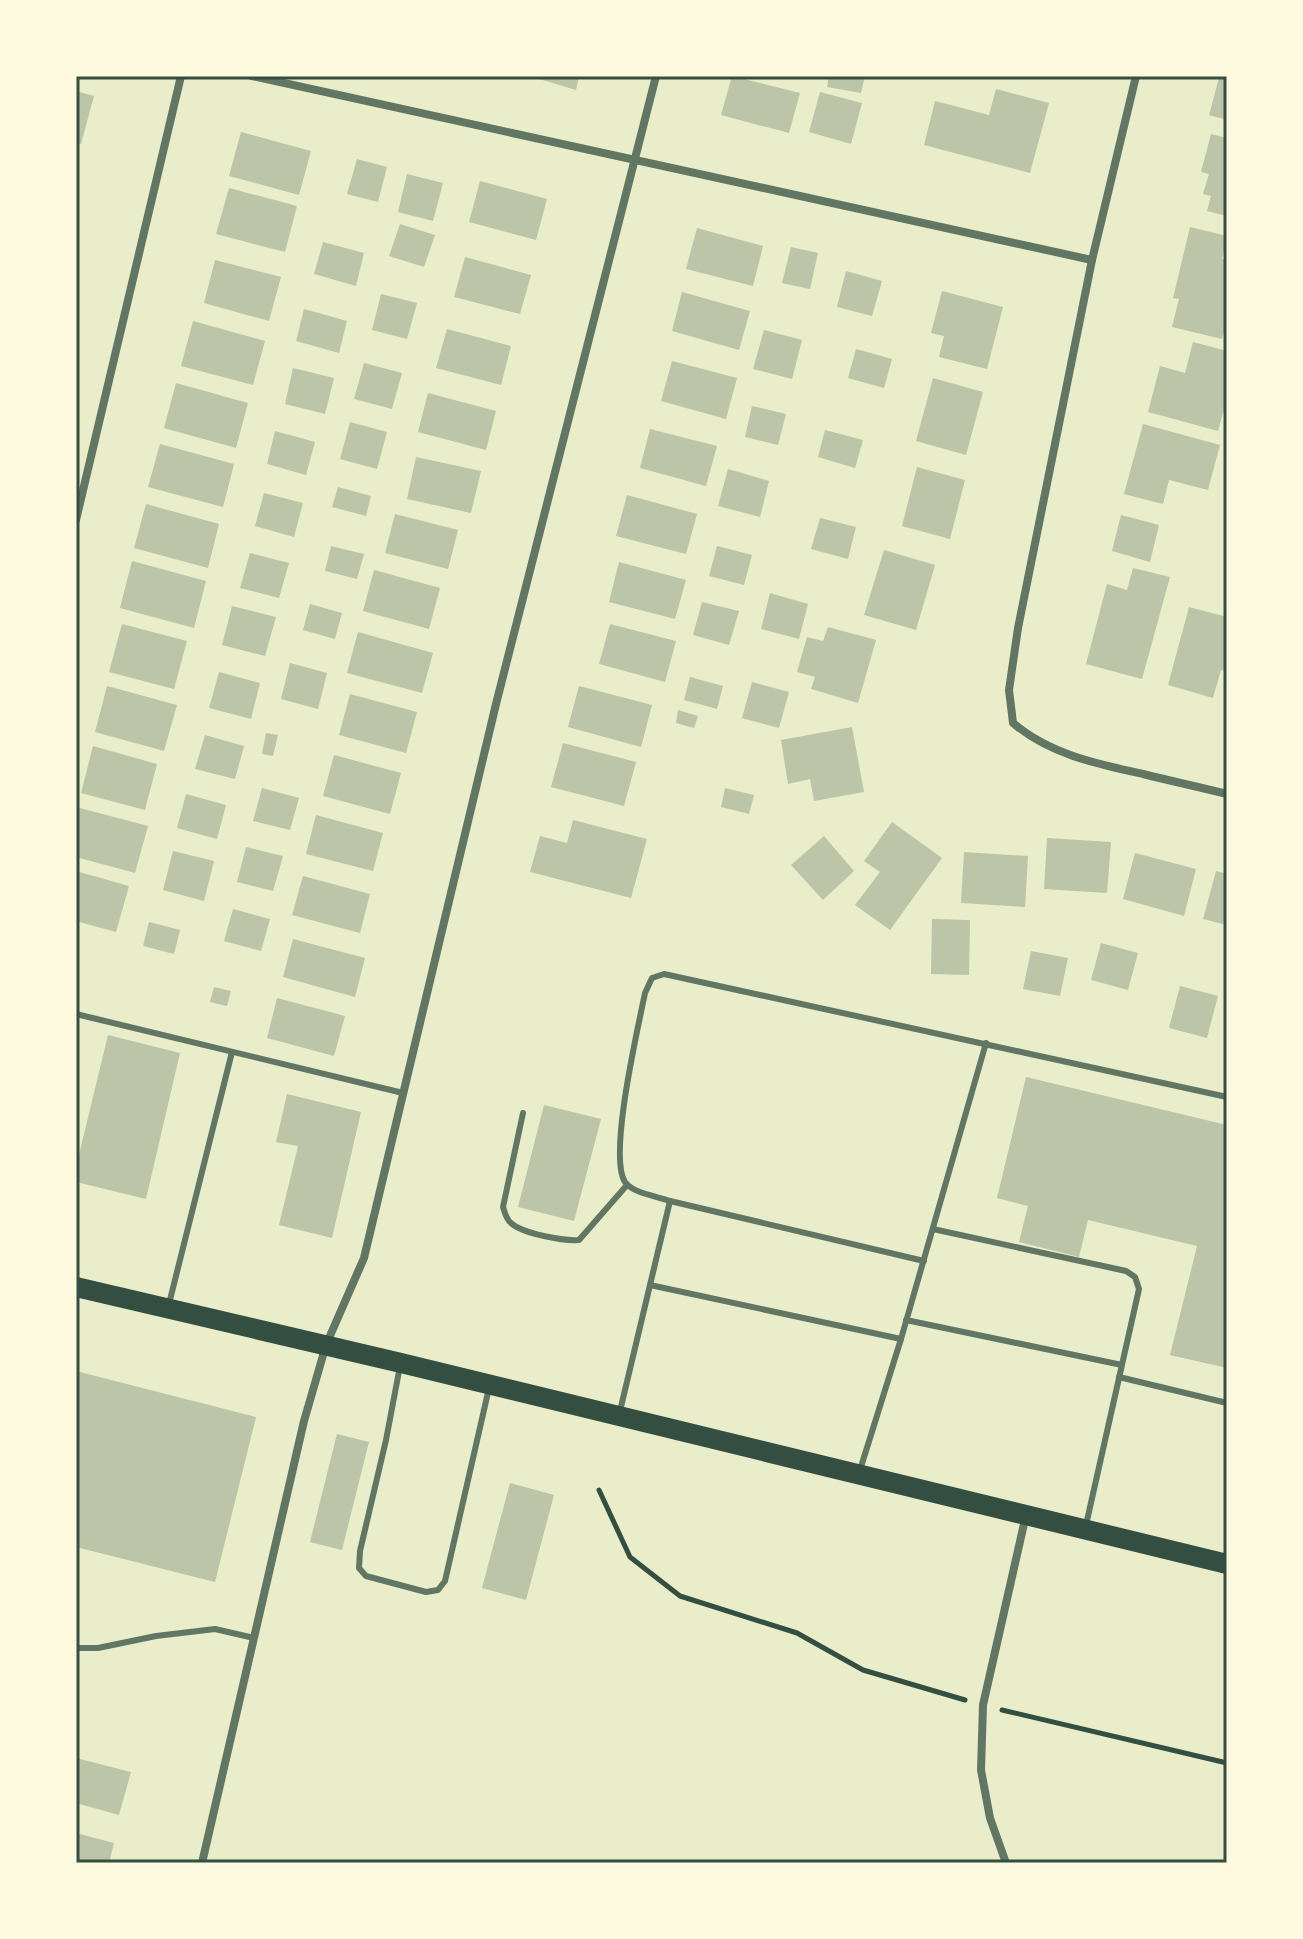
<svg xmlns="http://www.w3.org/2000/svg" width="1303" height="1939" viewBox="0 0 1303 1939" font-family="Raleway,sans-serif">
<style>
.building{fill:#bcc5a7}
.lines{fill:none;stroke-linecap:round;stroke-linejoin:round}
.path{stroke:#344e41;stroke-width:5}
.service{stroke:#617663;stroke-width:6}
.minor{stroke:#617663;stroke-width:8}
.primary{stroke:#344e41;stroke-width:20}
.neatline{fill:none;stroke:#344e41;stroke-width:3}
</style>
<rect width="100%" height="100%" fill="#e9edc9"/>
<g class="building">
<path d="M 529,76 L 579,76 L 576,90 Z"/>
<path d="M 732,76 L 800,93 L 789,133 L 721,115 Z"/>
<path d="M 829,76 L 865,76 L 861,93 L 827,87 Z"/>
<path d="M 1219,78 L 1227,80 L 1227,120 L 1209,115 Z"/>
<path d="M 996,89 L 1049,103 L 1030,173 L 924,145 L 935,101 L 989,115 Z"/>
<path d="M 76,91 L 94,96 L 81,144 L 76,143 Z"/>
<path d="M 820,92 L 862,103 L 851,144 L 809,132 Z"/>
<path d="M 241,132 L 311,151 L 299,195 L 229,176 Z"/>
<path d="M 1211,134 L 1227,138 L 1227,216 L 1207,211 L 1211,196 L 1203,194 L 1209,174 L 1201,172 Z"/>
<path d="M 357,159 L 387,167 L 378,202 L 347,194 Z"/>
<path d="M 407,174 L 443,183 L 433,221 L 398,212 Z"/>
<path d="M 480,181 L 547,199 L 536,240 L 469,222 Z"/>
<path d="M 229,188 L 297,206 L 285,252 L 216,234 Z"/>
<path d="M 400,224 L 435,235 L 424,267 L 389,256 Z"/>
<path d="M 1190,227 L 1227,236 L 1222,259 L 1227,260 L 1227,319 L 1222,339 L 1172,327 L 1179,299 L 1173,298 Z"/>
<path d="M 697,228 L 763,246 L 753,286 L 686,269 Z"/>
<path d="M 323,242 L 364,253 L 356,286 L 314,274 Z"/>
<path d="M 791,247 L 818,253 L 810,289 L 782,283 Z"/>
<path d="M 465,257 L 531,275 L 520,314 L 454,297 Z"/>
<path d="M 215,260 L 281,277 L 269,321 L 204,303 Z"/>
<path d="M 846,271 L 882,281 L 872,316 L 837,307 Z"/>
<path d="M 942,291 L 1003,307 L 987,369 L 939,357 L 944,336 L 931,333 Z"/>
<path d="M 682,292 L 750,311 L 739,350 L 672,331 Z"/>
<path d="M 381,294 L 417,303 L 407,339 L 372,330 Z"/>
<path d="M 304,309 L 347,321 L 339,353 L 296,341 Z"/>
<path d="M 193,321 L 265,341 L 253,385 L 181,366 Z"/>
<path d="M 447,329 L 511,346 L 501,385 L 436,368 Z"/>
<path d="M 764,330 L 802,340 L 792,379 L 753,369 Z"/>
<path d="M 1193,342 L 1227,351 L 1227,398 L 1218,431 L 1148,412 L 1160,366 L 1185,373 Z"/>
<path d="M 856,349 L 892,359 L 884,388 L 848,378 Z"/>
<path d="M 672,361 L 737,378 L 726,419 L 661,401 Z"/>
<path d="M 364,363 L 402,373 L 392,409 L 354,399 Z"/>
<path d="M 293,368 L 334,378 L 325,414 L 285,404 Z"/>
<path d="M 933,378 L 983,392 L 966,455 L 916,441 Z"/>
<path d="M 176,383 L 248,403 L 236,448 L 164,428 Z"/>
<path d="M 428,393 L 496,411 L 486,450 L 418,432 Z"/>
<path d="M 752,406 L 786,414 L 778,445 L 745,437 Z"/>
<path d="M 350,422 L 387,432 L 377,469 L 340,459 Z"/>
<path d="M 1143,424 L 1220,445 L 1208,490 L 1169,480 L 1163,504 L 1124,494 Z"/>
<path d="M 650,429 L 717,446 L 706,486 L 640,468 Z"/>
<path d="M 825,430 L 863,440 L 855,468 L 818,457 Z"/>
<path d="M 275,431 L 315,442 L 306,475 L 267,464 Z"/>
<path d="M 160,444 L 234,464 L 223,507 L 148,487 Z"/>
<path d="M 416,457 L 481,471 L 471,513 L 407,499 Z"/>
<path d="M 917,467 L 965,480 L 950,539 L 902,526 Z"/>
<path d="M 728,469 L 769,481 L 760,517 L 718,506 Z"/>
<path d="M 338,487 L 371,496 L 366,516 L 332,507 Z"/>
<path d="M 264,493 L 303,503 L 294,537 L 255,526 Z"/>
<path d="M 627,495 L 697,514 L 686,554 L 616,536 Z"/>
<path d="M 146,504 L 219,524 L 208,568 L 134,548 Z"/>
<path d="M 395,514 L 458,530 L 448,569 L 385,553 Z"/>
<path d="M 1121,515 L 1159,525 L 1150,562 L 1112,551 Z"/>
<path d="M 820,518 L 856,527 L 848,559 L 811,549 Z"/>
<path d="M 331,546 L 364,554 L 357,579 L 325,571 Z"/>
<path d="M 717,546 L 752,555 L 744,585 L 709,576 Z"/>
<path d="M 884,550 L 935,565 L 916,630 L 864,615 Z"/>
<path d="M 250,553 L 289,563 L 279,598 L 240,588 Z"/>
<path d="M 132,561 L 206,581 L 194,628 L 120,608 Z"/>
<path d="M 619,562 L 686,580 L 675,619 L 609,602 Z"/>
<path d="M 1133,568 L 1170,577 L 1142,679 L 1086,664 L 1107,584 L 1127,590 Z"/>
<path d="M 374,570 L 440,588 L 429,629 L 363,611 Z"/>
<path d="M 770,593 L 808,604 L 799,639 L 761,629 Z"/>
<path d="M 702,602 L 739,611 L 729,645 L 693,635 Z"/>
<path d="M 310,604 L 342,613 L 335,639 L 303,630 Z"/>
<path d="M 232,606 L 276,617 L 265,656 L 222,645 Z"/>
<path d="M 1189,607 L 1227,617 L 1227,671 L 1221,670 L 1213,698 L 1168,685 Z"/>
<path d="M 122,624 L 187,641 L 174,689 L 109,672 Z"/>
<path d="M 610,624 L 676,641 L 665,682 L 599,664 Z"/>
<path d="M 828,627 L 876,640 L 858,703 L 811,689 L 815,677 L 797,672 L 807,637 L 823,641 Z"/>
<path d="M 358,632 L 433,653 L 422,693 L 347,673 Z"/>
<path d="M 290,663 L 327,673 L 318,709 L 281,699 Z"/>
<path d="M 219,672 L 260,683 L 251,719 L 209,708 Z"/>
<path d="M 690,677 L 723,686 L 717,709 L 684,700 Z"/>
<path d="M 752,682 L 789,692 L 779,728 L 742,718 Z"/>
<path d="M 107,686 L 177,705 L 164,751 L 95,732 Z"/>
<path d="M 579,686 L 652,705 L 641,747 L 568,727 Z"/>
<path d="M 350,694 L 417,712 L 406,753 L 339,735 Z"/>
<path d="M 678,710 L 698,716 L 694,728 L 676,723 Z"/>
<path d="M 852,727 L 864,792 L 814,801 L 810,779 L 788,784 L 781,740 Z"/>
<path d="M 266,733 L 278,735 L 273,756 L 262,754 Z"/>
<path d="M 205,735 L 244,746 L 235,779 L 195,769 Z"/>
<path d="M 563,743 L 636,762 L 624,806 L 551,787 Z"/>
<path d="M 93,746 L 157,764 L 145,810 L 81,793 Z"/>
<path d="M 334,755 L 401,773 L 390,814 L 323,796 Z"/>
<path d="M 262,788 L 299,798 L 290,830 L 253,821 Z"/>
<path d="M 725,788 L 754,795 L 749,814 L 721,807 Z"/>
<path d="M 186,794 L 226,805 L 217,839 L 177,828 Z"/>
<path d="M 76,807 L 148,826 L 135,873 L 76,857 Z"/>
<path d="M 316,815 L 383,833 L 373,871 L 306,854 Z"/>
<path d="M 573,820 L 647,839 L 631,898 L 530,872 L 540,836 L 567,843 Z"/>
<path d="M 892,822 L 942,858 L 890,930 L 855,905 L 880,872 L 864,861 Z"/>
<path d="M 824,836 L 854,871 L 823,900 L 791,865 Z"/>
<path d="M 1047,838 L 1111,842 L 1107,893 L 1044,889 Z"/>
<path d="M 246,847 L 283,856 L 273,891 L 237,882 Z"/>
<path d="M 173,851 L 214,861 L 204,901 L 163,890 Z"/>
<path d="M 964,852 L 1028,856 L 1025,907 L 961,903 Z"/>
<path d="M 1135,853 L 1196,869 L 1184,916 L 1123,899 Z"/>
<path d="M 76,871 L 129,886 L 116,932 L 76,921 Z"/>
<path d="M 1216,871 L 1227,874 L 1227,925 L 1203,919 Z"/>
<path d="M 303,876 L 370,894 L 360,933 L 292,915 Z"/>
<path d="M 233,909 L 270,919 L 261,951 L 224,941 Z"/>
<path d="M 932,919 L 970,920 L 969,975 L 931,974 Z"/>
<path d="M 149,922 L 180,930 L 174,954 L 143,946 Z"/>
<path d="M 293,939 L 365,958 L 355,997 L 283,977 Z"/>
<path d="M 1101,943 L 1138,953 L 1128,990 L 1091,980 Z"/>
<path d="M 1031,951 L 1068,958 L 1060,996 L 1023,989 Z"/>
<path d="M 1180,986 L 1218,996 L 1207,1038 L 1169,1028 Z"/>
<path d="M 214,987 L 231,991 L 227,1006 L 210,1002 Z"/>
<path d="M 277,998 L 345,1016 L 334,1056 L 267,1038 Z"/>
<path d="M 108,1035 L 180,1053 L 146,1199 L 76,1182 L 76,1167 Z"/>
<path d="M 1026,1077 L 1227,1125 L 1227,1368 L 1170,1355 L 1197,1246 L 1088,1220 L 1079,1257 L 1019,1242 L 1028,1206 L 997,1198 Z"/>
<path d="M 287,1094 L 361,1112 L 332,1238 L 279,1225 L 298,1146 L 276,1142 Z"/>
<path d="M 544,1105 L 601,1119 L 574,1221 L 518,1207 Z"/>
<path d="M 76,1371 L 256,1417 L 215,1582 L 76,1547 Z"/>
<path d="M 337,1434 L 369,1442 L 342,1550 L 310,1542 Z"/>
<path d="M 510,1483 L 554,1495 L 526,1600 L 482,1588 Z"/>
<path d="M 76,1758 L 131,1772 L 119,1815 L 76,1803 Z"/>
<path d="M 76,1833 L 114,1843 L 109,1863 L 76,1863 Z"/>
</g>
<g class="lines">
<g class="path">
<path d="M 599,1490 L 630,1557 L 680,1596 L 797,1633 L 863,1670 L 965,1700"/>
<path d="M 1002,1710 L 1227,1763"/>
</g>
<g class="service">
<path d="M 76,1014 L 403,1093"/>
<path d="M 523,1113 L 503,1207 C 505,1213 506,1219 511,1223 C 523,1234 564,1241 579,1240 L 627,1185"/>
<path d="M 933,1229 L 1126,1271 L 1135,1277 L 1139,1289 L 1086,1525"/>
<path d="M 924,1261 L 670,1201 C 657,1196 634,1194 625,1182 C 608,1156 638,1028 645,993 L 652,978 L 664,974 L 1227,1097"/>
<path d="M 650,1285 L 901,1339"/>
<path d="M 169,1304 L 232,1052"/>
<path d="M 906,1320 L 1122,1365"/>
<path d="M 400,1366 L 386,1440 L 360,1551 L 359,1568 L 366,1576 L 426,1592 L 438,1590 L 445,1581 L 489,1388"/>
<path d="M 1119,1377 L 1227,1403"/>
<path d="M 620,1411 L 670,1201"/>
<path d="M 860,1470 L 901,1339 L 986,1043"/>
<path d="M 76,1648 L 98,1648 L 156,1636 L 215,1629 L 254,1638"/>
</g>
<g class="minor">
<path d="M 252,76 L 1092,260"/>
<path d="M 1136,76 L 1092,260 L 1018,628 L 1009,690 L 1013,723 C 1049,754 1097,764 1143,774 C 1171,781 1199,787 1227,794"/>
<path d="M 76,520 L 181,76"/>
<path d="M 202,1863 L 304,1421 L 326,1345 L 364,1258 L 496,704 L 656,76"/>
<path d="M 1006,1863 L 990,1818 L 981,1770 L 983,1705 L 1026,1515"/>
</g>
<path class="primary" d="M 76,1287 L 401,1363 L 1227,1564"/>
</g>
<rect width="1303" height="1939" fill="none" stroke="#fefae0" stroke-width="156"/>
<rect x="78" y="78" width="1147" height="1783" class="neatline"/>
</svg>
